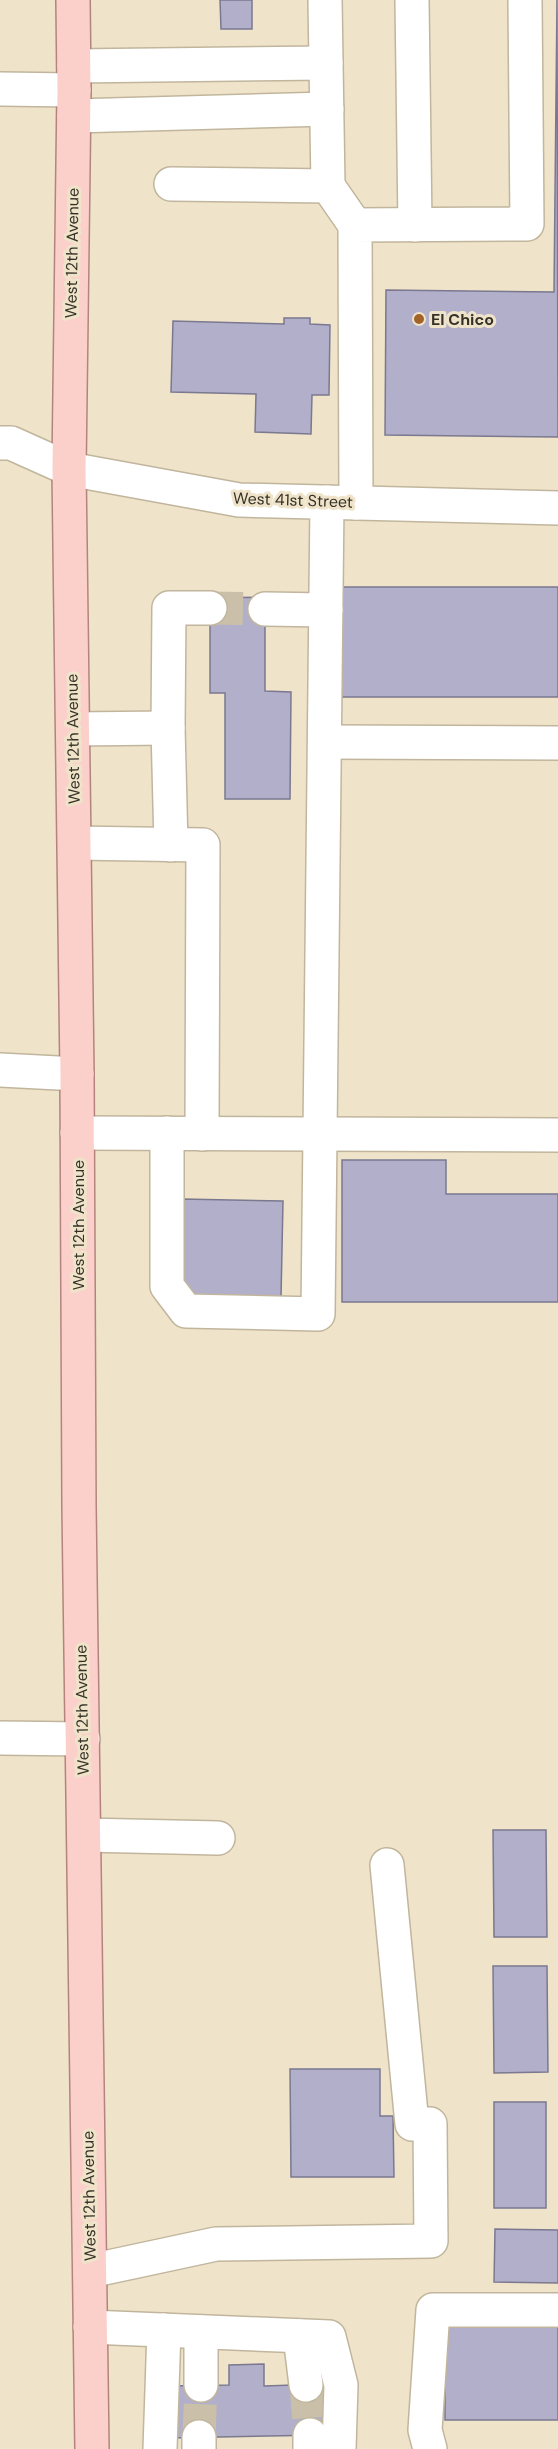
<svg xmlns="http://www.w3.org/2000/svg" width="558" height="2449" viewBox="0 0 558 2449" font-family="'DM Sans',sans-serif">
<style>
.building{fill:#b1afc9;stroke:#7b7890;stroke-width:1.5}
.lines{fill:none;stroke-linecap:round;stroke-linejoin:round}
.minor-tunnel{stroke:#cac0a9;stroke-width:33;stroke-dasharray:33 16;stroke-linecap:butt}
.minor-casing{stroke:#c1b69d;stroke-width:36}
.major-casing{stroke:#b4847c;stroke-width:36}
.minor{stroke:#fff;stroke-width:33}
.major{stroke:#fbd0cb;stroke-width:33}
.poi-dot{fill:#a26329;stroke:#efe4ca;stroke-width:2}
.labels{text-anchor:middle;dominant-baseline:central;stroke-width:6;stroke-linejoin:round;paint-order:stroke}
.street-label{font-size:16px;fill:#363127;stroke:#efe4ca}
.poi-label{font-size:16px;font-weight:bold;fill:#363127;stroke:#efe4ca;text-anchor:start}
</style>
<rect width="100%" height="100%" fill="#efe4ca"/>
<g class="building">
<path d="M 220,0 L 252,0 L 252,29 L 221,29 Z"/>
<path d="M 557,0 L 558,437 L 385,435 L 386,290 L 554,292 Z"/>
<path d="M 284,318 L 310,318 L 310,324 L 330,325 L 329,395 L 312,395 L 311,434 L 255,432 L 256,394 L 171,392 L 173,321 L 284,324 Z"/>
<rect x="341" y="587" width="217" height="110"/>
<path d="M 265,597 L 265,691 L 291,692 L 290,799 L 225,799 L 225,693 L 210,693 L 210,598 Z"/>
<path d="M 342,1160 L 446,1160 L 446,1194 L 558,1194 L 558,1302 L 342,1302 Z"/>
<path d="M 182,1199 L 283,1201 L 281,1298 L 181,1295 Z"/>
<path d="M 493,1830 L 546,1830 L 547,1937 L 494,1937 Z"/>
<path d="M 493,1966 L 547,1966 L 548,2072 L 494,2073 Z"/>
<path d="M 290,2069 L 380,2069 L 380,2116 L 393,2116 L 394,2177 L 291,2177 Z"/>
<rect x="494" y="2102" width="52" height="106"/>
<path d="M 495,2229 L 558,2230 L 558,2283 L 494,2282 Z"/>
<path d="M 445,2323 L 558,2324 L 558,2420 L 445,2420 Z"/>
<path d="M 264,2364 L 264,2386 L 324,2384 L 325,2435 L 170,2438 L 169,2386 L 229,2385 L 229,2365 Z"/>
</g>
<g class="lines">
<g class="minor-tunnel">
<path d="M 210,608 L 265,609"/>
<path d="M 306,2385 L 310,2435"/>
<path d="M 199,2437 L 201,2385"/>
</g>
<g class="minor-casing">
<g id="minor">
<path d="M 325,0 L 328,186"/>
<path d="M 412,0 L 415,225"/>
<path d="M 74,66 L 326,63"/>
<path d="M 0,89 L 74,90"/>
<path d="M 74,116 L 327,109"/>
<path d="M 171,184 L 328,186 L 355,225"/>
<path d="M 0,443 L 11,443 L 69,469 L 239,500 L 558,508"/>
<path d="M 356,503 L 355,225 L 527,224 L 525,0"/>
<path d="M 265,609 L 326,610"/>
<path d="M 73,729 L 168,728"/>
<path d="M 325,742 L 558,743"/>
<path d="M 75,843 L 203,845 L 202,1134"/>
<path d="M 171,845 L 168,728 L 169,608 L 210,608"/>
<path d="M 0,1070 L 77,1074"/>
<path d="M 77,1133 L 558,1135"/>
<path d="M 167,1133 L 167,1286 L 186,1311 L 318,1314 L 327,502"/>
<path d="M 0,1738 L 83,1739"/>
<path d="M 85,1835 L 218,1838"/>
<path d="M 90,2271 L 216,2244 L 431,2241 L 430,2124 L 412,2124 L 387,1865"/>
<path d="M 90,2327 L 329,2337 L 341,2385 L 339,2449"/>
<path d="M 201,2332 L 201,2385"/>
<path d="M 300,2336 L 306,2385"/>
<path d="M 310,2435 L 310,2449"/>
<path d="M 160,2449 L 164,2330"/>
<path d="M 199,2449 L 199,2437"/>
<path d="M 430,2449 L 425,2430 L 433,2310 L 558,2310"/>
</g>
</g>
<g class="major-casing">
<path id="major" d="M 73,0 L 74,90 L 69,469 L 77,1074 L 79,1506 L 92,2449"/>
</g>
<use href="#minor" class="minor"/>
<use href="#major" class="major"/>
</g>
<circle class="poi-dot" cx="419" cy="319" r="6"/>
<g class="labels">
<g class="street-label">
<text transform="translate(72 253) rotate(-89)">West 12th Avenue</text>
<text transform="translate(293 500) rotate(2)">West 41st Street</text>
<text transform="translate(73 739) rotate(-91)">West 12th Avenue</text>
<text transform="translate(78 1225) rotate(-90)">West 12th Avenue</text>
<text transform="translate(82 1710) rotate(-91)">West 12th Avenue</text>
<text transform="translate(89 2196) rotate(-91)">West 12th Avenue</text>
</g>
<g class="poi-label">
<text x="431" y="319">El Chico</text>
</g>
</g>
</svg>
